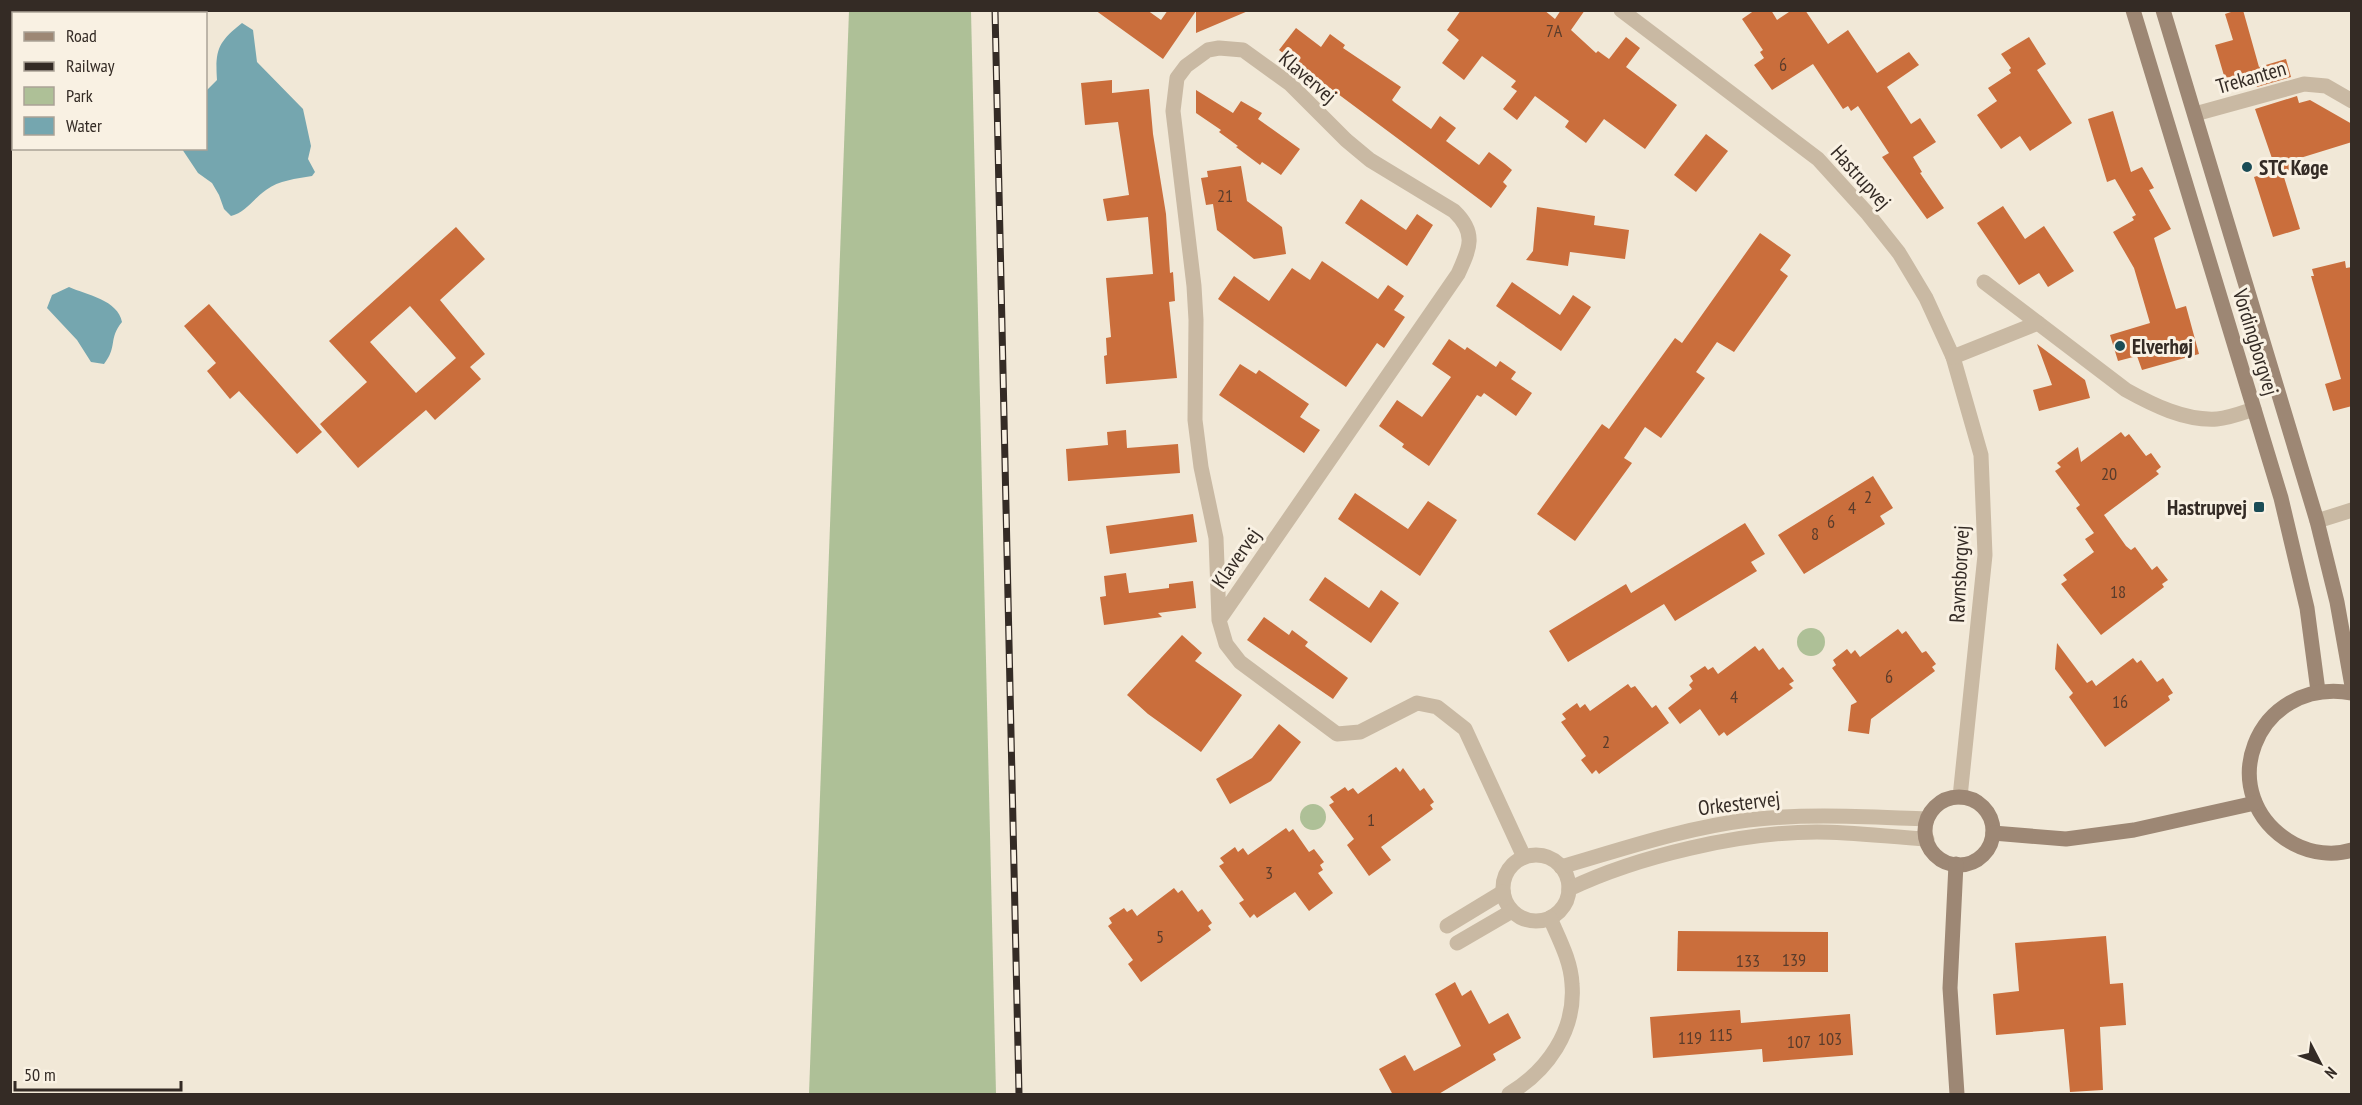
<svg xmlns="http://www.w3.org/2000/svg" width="2362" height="1105" viewBox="0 0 2362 1105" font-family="'PT Sans Narrow',sans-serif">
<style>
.green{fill:#aec097}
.water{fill:#75a6af}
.building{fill:#ca6e3c;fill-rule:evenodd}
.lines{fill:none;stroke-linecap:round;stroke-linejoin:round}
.street{stroke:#c9b9a3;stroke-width:15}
.secondary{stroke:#9d8774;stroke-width:15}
.rail-casing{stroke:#342b25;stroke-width:7}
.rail{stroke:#f9f1e3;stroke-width:4.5;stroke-dasharray:14;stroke-linecap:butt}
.poi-dot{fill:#1a4c56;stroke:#f9f1e3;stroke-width:2}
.labels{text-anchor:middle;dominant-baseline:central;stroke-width:6;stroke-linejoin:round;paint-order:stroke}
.number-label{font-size:18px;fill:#5a3c2b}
.street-label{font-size:21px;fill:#342b25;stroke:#f9f1e3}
.poi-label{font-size:21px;font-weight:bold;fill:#342b25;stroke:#f9f1e3;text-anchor:start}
</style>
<rect width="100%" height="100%" fill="#f1e8d7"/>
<g class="green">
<path d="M 849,11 L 971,11 L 996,1094 L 809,1094 Z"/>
<circle cx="1811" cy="642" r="14"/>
<circle cx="1313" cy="817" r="13"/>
</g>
<g class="water">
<path d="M 242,23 L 253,30 L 257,62 L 303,109 L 311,146 L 308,159 L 315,172 L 312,176 C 296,179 279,180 266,190 C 253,199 246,212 231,216 L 224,209 L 219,195 L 212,183 L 198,173 L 182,149 L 206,148 L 206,91 L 217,80 C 215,50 218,42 242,23 Z"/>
<path d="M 69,287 C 87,295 118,300 122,322 C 108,339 118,346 104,364 L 91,362 L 77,340 L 47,308 L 52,295 Z"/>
</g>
<g class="building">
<path d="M 1095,10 L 1147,10 L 1161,20 L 1168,10 L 1248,11 L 1196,33 L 1196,11 L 1163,59 Z"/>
<path d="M 1461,10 L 1544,10 L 1555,19 L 1561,10 L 1585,10 L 1571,30 L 1596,53 L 1598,51 L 1609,59 L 1626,37 L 1640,48 L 1626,67 L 1677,105 L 1645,149 L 1604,119 L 1586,143 L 1565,127 L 1569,121 L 1535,96 L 1517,120 L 1503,109 L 1517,91 L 1511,87 L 1516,81 L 1482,56 L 1464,80 L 1442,63 L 1459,40 L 1447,30 Z"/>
<path d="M 1755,10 L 1771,10 L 1777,20 L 1792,10 L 1805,10 L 1828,44 L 1848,30 L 1877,73 L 1909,52 L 1919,65 L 1887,87 L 1911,124 L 1920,118 L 1936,142 L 1913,157 L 1922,172 L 1920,173 L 1944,208 L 1927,219 L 1882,157 L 1889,153 L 1858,106 L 1851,111 L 1848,106 L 1843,109 L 1813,64 L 1772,90 L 1754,65 L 1764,58 L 1760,52 L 1763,50 L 1742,19 Z"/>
<path d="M 2237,10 L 2243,10 L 2259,67 L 2286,59 L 2291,77 L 2257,87 L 2253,71 L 2225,79 L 2215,45 L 2233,40 L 2225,14 Z"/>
<path d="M 1296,28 L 1321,47 L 1330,34 L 1345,45 L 1343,48 L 1401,87 L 1392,100 L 1394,102 L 1431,129 L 1440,116 L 1456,128 L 1446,141 L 1479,165 L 1489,152 L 1505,164 L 1512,170 L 1503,182 L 1507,186 L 1491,208 L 1279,50 Z"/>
<path d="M 2029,37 L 2046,64 L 2037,70 L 2072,123 L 2030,151 L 2020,136 L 2001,149 L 1977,115 L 1997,101 L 1988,88 L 2011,73 L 2009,70 L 2011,68 L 2001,54 Z"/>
<path d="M 1112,80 L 1112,93 L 1149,89 L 1153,134 L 1166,214 L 1170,273 L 1173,272 L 1175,301 L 1169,302 L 1177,378 L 1106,384 L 1104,356 L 1107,355 L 1106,338 L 1111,337 L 1106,278 L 1153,274 L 1148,217 L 1107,221 L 1103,199 L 1129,195 L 1118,122 L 1085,125 L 1081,83 Z"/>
<path d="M 1196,90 L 1233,113 L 1241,101 L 1262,113 L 1258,119 L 1300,149 L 1281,175 L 1262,162 L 1260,165 L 1236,147 L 1238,146 L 1219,132 L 1221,130 L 1196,113 Z"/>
<path d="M 2297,96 L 2299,103 L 2310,100 L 2352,124 L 2352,142 L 2297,159 L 2300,169 L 2283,174 L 2300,229 L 2273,237 L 2254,177 L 2276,170 L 2255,109 Z"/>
<path d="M 2113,111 L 2131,172 L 2142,167 L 2154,188 L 2149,190 L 2171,229 L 2154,238 L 2176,309 L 2186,306 L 2199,354 L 2142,370 L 2137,356 L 2118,361 L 2110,335 L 2150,323 L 2134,268 L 2113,232 L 2134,220 L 2132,217 L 2136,215 L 2115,179 L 2107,182 L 2088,119 Z"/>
<path d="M 1706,134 L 1728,151 L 1696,192 L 1674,175 Z"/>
<path d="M 1241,166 L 1247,201 L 1282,227 L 1286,254 L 1254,259 L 1217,230 L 1213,204 L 1206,205 L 1201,178 L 1208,177 L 1207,171 Z"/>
<path d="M 1361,199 L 1406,230 L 1417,214 L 1433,225 L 1407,266 L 1345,223 Z"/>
<path d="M 2003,206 L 2025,239 L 2044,226 L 2074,271 L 2048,287 L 2039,273 L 2019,285 L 1977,223 Z"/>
<path d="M 1537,207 L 1595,216 L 1594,225 L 1629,230 L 1625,259 L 1570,252 L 1568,266 L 1526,260 L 1533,251 Z"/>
<path d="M 456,227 L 485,259 L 440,300 L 485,354 L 470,367 L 481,379 L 435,420 L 426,410 L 358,468 L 320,424 L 367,382 L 329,341 ZM 410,306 L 456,358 L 416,393 L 370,342 Z"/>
<path d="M 1760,233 L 1791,255 L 1780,270 L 1788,276 L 1734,352 L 1717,342 L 1696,372 L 1705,378 L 1661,438 L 1645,427 L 1624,458 L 1632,463 L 1575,541 L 1537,514 L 1602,424 L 1609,429 L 1675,338 L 1682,343 Z"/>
<path d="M 1322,261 L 1378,299 L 1388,285 L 1404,296 L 1394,310 L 1405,317 L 1384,348 L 1377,343 L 1346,387 L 1218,299 L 1234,276 L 1269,301 L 1292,268 L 1310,280 Z"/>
<path d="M 2345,261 L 2346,268 L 2352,267 L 2352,406 L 2333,411 L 2325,384 L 2341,379 L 2311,276 L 2314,276 L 2312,269 Z"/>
<path d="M 1512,282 L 1560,315 L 1573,295 L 1591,307 L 1561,351 L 1496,306 Z"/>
<path d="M 209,304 L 322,432 L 297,454 L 239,391 L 230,399 L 207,371 L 216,363 L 184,326 Z"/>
<path d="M 1449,339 L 1465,350 L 1467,347 L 1496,367 L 1500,361 L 1516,372 L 1511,379 L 1532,393 L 1516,416 L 1484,393 L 1481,397 L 1477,395 L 1429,466 L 1402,447 L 1404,444 L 1379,426 L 1397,400 L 1422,417 L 1451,377 L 1432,364 Z"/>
<path d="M 2037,344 L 2085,380 L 2090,398 L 2039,411 L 2033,390 L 2052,385 Z"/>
<path d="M 1240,364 L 1256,374 L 1259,370 L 1309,404 L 1300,417 L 1320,430 L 1304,453 L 1219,395 Z"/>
<path d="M 1126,430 L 1127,448 L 1178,444 L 1180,473 L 1068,481 L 1066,449 L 1108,445 L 1107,432 Z"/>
<path d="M 2121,432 L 2125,437 L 2129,434 L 2146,456 L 2151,453 L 2161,467 L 2156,471 L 2159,474 L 2104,515 L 2126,546 L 2131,550 L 2135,547 L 2152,570 L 2157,566 L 2168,580 L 2162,584 L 2164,587 L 2101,635 L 2061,584 L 2067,580 L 2063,575 L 2094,552 L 2085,539 L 2094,533 L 2076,508 L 2080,505 L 2055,471 L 2061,467 L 2057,463 L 2078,447 L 2081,462 Z"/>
<path d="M 1873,476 L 1893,508 L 1880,516 L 1885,524 L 1804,574 L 1778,535 Z"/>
<path d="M 1355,493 L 1408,529 L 1428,501 L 1457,520 L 1420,576 L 1338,519 Z"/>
<path d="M 1193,514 L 1197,542 L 1110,554 L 1106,526 Z"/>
<path d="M 1745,523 L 1765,554 L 1751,562 L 1757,571 L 1675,621 L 1664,604 L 1568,662 L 1549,631 L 1626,584 L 1631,593 Z"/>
<path d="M 1126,573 L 1129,593 L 1169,588 L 1169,584 L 1193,581 L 1196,608 L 1158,613 L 1162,617 L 1104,625 L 1100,597 L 1106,596 L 1104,576 Z"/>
<path d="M 1325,577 L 1369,608 L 1381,590 L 1399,603 L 1371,643 L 1309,600 Z"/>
<path d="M 1264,617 L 1289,635 L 1292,630 L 1308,642 L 1305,646 L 1348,678 L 1333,699 L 1247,640 Z"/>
<path d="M 1898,629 L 1902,634 L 1906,631 L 1922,653 L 1926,651 L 1936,664 L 1932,667 L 1935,671 L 1871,719 L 1869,734 L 1848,731 L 1851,705 L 1857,702 L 1832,668 L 1836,665 L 1833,660 L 1847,649 L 1851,654 L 1855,650 L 1860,657 Z"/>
<path d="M 1182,635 L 1202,653 L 1195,661 L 1242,695 L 1201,752 L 1148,714 L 1127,695 Z"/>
<path d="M 2057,643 L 2087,683 L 2092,680 L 2096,686 L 2133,658 L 2137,663 L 2141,660 L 2157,682 L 2163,678 L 2173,693 L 2168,696 L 2170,700 L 2105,747 L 2069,697 L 2073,693 L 2055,669 Z"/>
<path d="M 1755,646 L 1759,651 L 1763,648 L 1779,670 L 1783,667 L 1794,681 L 1789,684 L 1793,688 L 1727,736 L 1724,732 L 1719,736 L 1700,709 L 1680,724 L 1668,708 L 1692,689 L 1689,685 L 1693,681 L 1690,676 L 1705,666 L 1708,670 L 1713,667 L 1718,674 Z"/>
<path d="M 1628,684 L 1631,688 L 1635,686 L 1652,708 L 1656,705 L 1669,723 L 1599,774 L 1596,770 L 1592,774 L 1581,760 L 1586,756 L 1561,722 L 1566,719 L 1562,714 L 1577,703 L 1580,708 L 1585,704 L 1590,711 Z"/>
<path d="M 1279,724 L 1301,742 L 1271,781 L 1230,804 L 1216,779 L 1252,758 Z"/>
<path d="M 1396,767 L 1400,772 L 1403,768 L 1420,791 L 1424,788 L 1434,802 L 1430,805 L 1433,809 L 1381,847 L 1391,860 L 1369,876 L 1347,845 L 1354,839 L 1329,805 L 1334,802 L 1330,797 L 1345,787 L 1348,791 L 1353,788 L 1358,794 Z"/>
<path d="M 1286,828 L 1289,832 L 1293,829 L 1309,852 L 1314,849 L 1324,862 L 1320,865 L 1323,870 L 1318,873 L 1333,893 L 1309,911 L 1295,892 L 1257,918 L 1254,914 L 1250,918 L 1239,903 L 1244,900 L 1219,866 L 1224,863 L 1220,858 L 1235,847 L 1238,852 L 1243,848 L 1248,855 Z"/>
<path d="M 1174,888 L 1178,893 L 1182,890 L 1198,912 L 1202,909 L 1212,923 L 1208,926 L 1211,930 L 1141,982 L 1128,964 L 1133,960 L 1108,926 L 1112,923 L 1109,918 L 1124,908 L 1127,912 L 1132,909 L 1137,916 Z"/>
<path d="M 1678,931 L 1828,932 L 1828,972 L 1677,971 Z"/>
<path d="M 2106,936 L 2110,984 L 2123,983 L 2126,1025 L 2100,1027 L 2103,1090 L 2070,1092 L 2064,1029 L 1996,1035 L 1993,994 L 2019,991 L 2015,943 Z"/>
<path d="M 1455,982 L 1462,996 L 1471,990 L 1489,1024 L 1508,1013 L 1521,1038 L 1493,1054 L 1496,1060 L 1437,1095 L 1393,1095 L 1379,1069 L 1405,1055 L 1414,1071 L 1461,1046 L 1435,994 Z"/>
<path d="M 1740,1010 L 1741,1023 L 1850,1014 L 1853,1055 L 1763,1062 L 1762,1049 L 1653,1058 L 1650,1017 Z"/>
</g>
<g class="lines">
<g class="street">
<path d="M 1621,10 L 1818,159 L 1868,214 L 1899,253 L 1926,298 L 1953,357 L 1981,455 L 1985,555 L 1960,797"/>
<path d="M 2195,114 L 2304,84 L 2326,86 L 2352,101"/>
<path d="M 1984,282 L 2126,390 C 2153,405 2185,421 2217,419 C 2229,418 2242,413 2254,409"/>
<path d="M 1953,357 L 2038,323"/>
<path d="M 2317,521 L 2352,510"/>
<path d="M 1219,620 L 1458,274 C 1470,248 1477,233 1454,211 L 1370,160 L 1346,140 L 1290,84 L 1243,50 L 1219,48 L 1208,50 L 1186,66 L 1177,78 L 1173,111 L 1194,286 L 1196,320 L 1195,420 L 1201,467 L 1216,538 L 1219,620 L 1226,644 L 1240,662 L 1337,734 L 1360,732 L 1417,703 L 1437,707 L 1465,729 L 1524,857"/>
<circle cx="1536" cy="888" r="33"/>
<path d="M 1561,867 C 1623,849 1684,828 1748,820 C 1808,813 1867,817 1927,819"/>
<path d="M 1569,889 C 1638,856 1741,832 1817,832 C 1853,832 1890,837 1927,839"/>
<path d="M 1447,926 L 1503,892"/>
<path d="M 1457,943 L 1512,911"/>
<path d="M 1509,1094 C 1547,1071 1576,1031 1572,984 C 1571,961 1559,939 1550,918"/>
</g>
<g class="secondary">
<path d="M 2133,10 L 2281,498 L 2307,608 L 2318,691"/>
<path d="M 2163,10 L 2317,521 L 2337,602 L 2352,686"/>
<path d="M 2352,693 C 2255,676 2209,797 2294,844 C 2311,853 2333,856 2352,850"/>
<circle cx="1959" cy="831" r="34"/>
<path d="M 1993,833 L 2066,839 L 2134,830 L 2255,803"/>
<path d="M 1956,864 L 1950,988 L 1957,1094"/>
</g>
<g class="rail-casing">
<path id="rail" d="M 995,10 L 1019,1094"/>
</g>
<use href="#rail" class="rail"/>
</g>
<g class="poi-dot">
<circle cx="2247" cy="167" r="6"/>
<circle cx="2120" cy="346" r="6"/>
<rect x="2253" y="501" width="12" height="12" rx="3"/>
</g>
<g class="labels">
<g class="number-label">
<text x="1554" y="30">7A</text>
<text x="1783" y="64">6</text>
<text x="1225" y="195">21</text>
<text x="2109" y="473">20</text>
<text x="1868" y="496">2</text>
<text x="1852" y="507">4</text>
<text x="1831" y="521">6</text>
<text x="1815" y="533">8</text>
<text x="2118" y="591">18</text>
<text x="1889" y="676">6</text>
<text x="1734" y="696">4</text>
<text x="2120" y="701">16</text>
<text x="1606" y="741">2</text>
<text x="1371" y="819">1</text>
<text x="1269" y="872">3</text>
<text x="1160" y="936">5</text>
<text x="1794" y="959">139</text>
<text x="1748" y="960">133</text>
<text x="1721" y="1034">115</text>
<text x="1690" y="1037">119</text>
<text x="1830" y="1038">103</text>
<text x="1799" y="1041">107</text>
</g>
<g class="street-label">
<text transform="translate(1308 77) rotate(41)">Klavervej</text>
<text transform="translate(2251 77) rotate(-16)">Trekanten</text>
<text transform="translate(1861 177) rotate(48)">Hastrupvej</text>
<text transform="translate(2256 342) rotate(73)">Vordingborgvej</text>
<text transform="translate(1236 558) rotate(-55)">Klavervej</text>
<text transform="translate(1959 574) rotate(-87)">Ravnsborgvej</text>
<text transform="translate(1739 803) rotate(-7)">Orkestervej</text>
</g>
<g class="poi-label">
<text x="2259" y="167">STC Køge</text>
<text x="2132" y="346">Elverhøj</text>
<text x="2247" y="507" text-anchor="end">Hastrupvej</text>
</g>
</g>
<rect width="2362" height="1105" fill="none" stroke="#342b25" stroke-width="24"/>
<rect x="12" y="12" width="195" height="138" fill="#f9f1e3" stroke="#aaa297" stroke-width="1.5"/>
<rect x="24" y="32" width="30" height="9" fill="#9d8774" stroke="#aaa297" stroke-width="1.5"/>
<text x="66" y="42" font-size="18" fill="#342b25">Road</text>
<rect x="24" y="62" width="30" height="9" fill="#342b25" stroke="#aaa297" stroke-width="1.5"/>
<text x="66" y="72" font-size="18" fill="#342b25">Railway</text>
<rect x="24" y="87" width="30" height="18" fill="#aec097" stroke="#aaa297" stroke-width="1.5"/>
<text x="66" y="102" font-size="18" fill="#342b25">Park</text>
<rect x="24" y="117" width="30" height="18" fill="#75a6af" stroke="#aaa297" stroke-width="1.5"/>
<text x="66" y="132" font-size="18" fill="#342b25">Water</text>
<g transform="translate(2320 1063) rotate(132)" stroke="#f9f1e3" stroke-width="4.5" paint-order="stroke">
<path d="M0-4.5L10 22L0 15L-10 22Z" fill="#342b25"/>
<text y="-9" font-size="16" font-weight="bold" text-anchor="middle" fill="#342b25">N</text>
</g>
<path d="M15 1081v9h166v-9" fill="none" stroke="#342b25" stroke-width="3"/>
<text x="24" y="1081" font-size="18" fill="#342b25" stroke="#f9f1e3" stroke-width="4.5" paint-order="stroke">50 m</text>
</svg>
